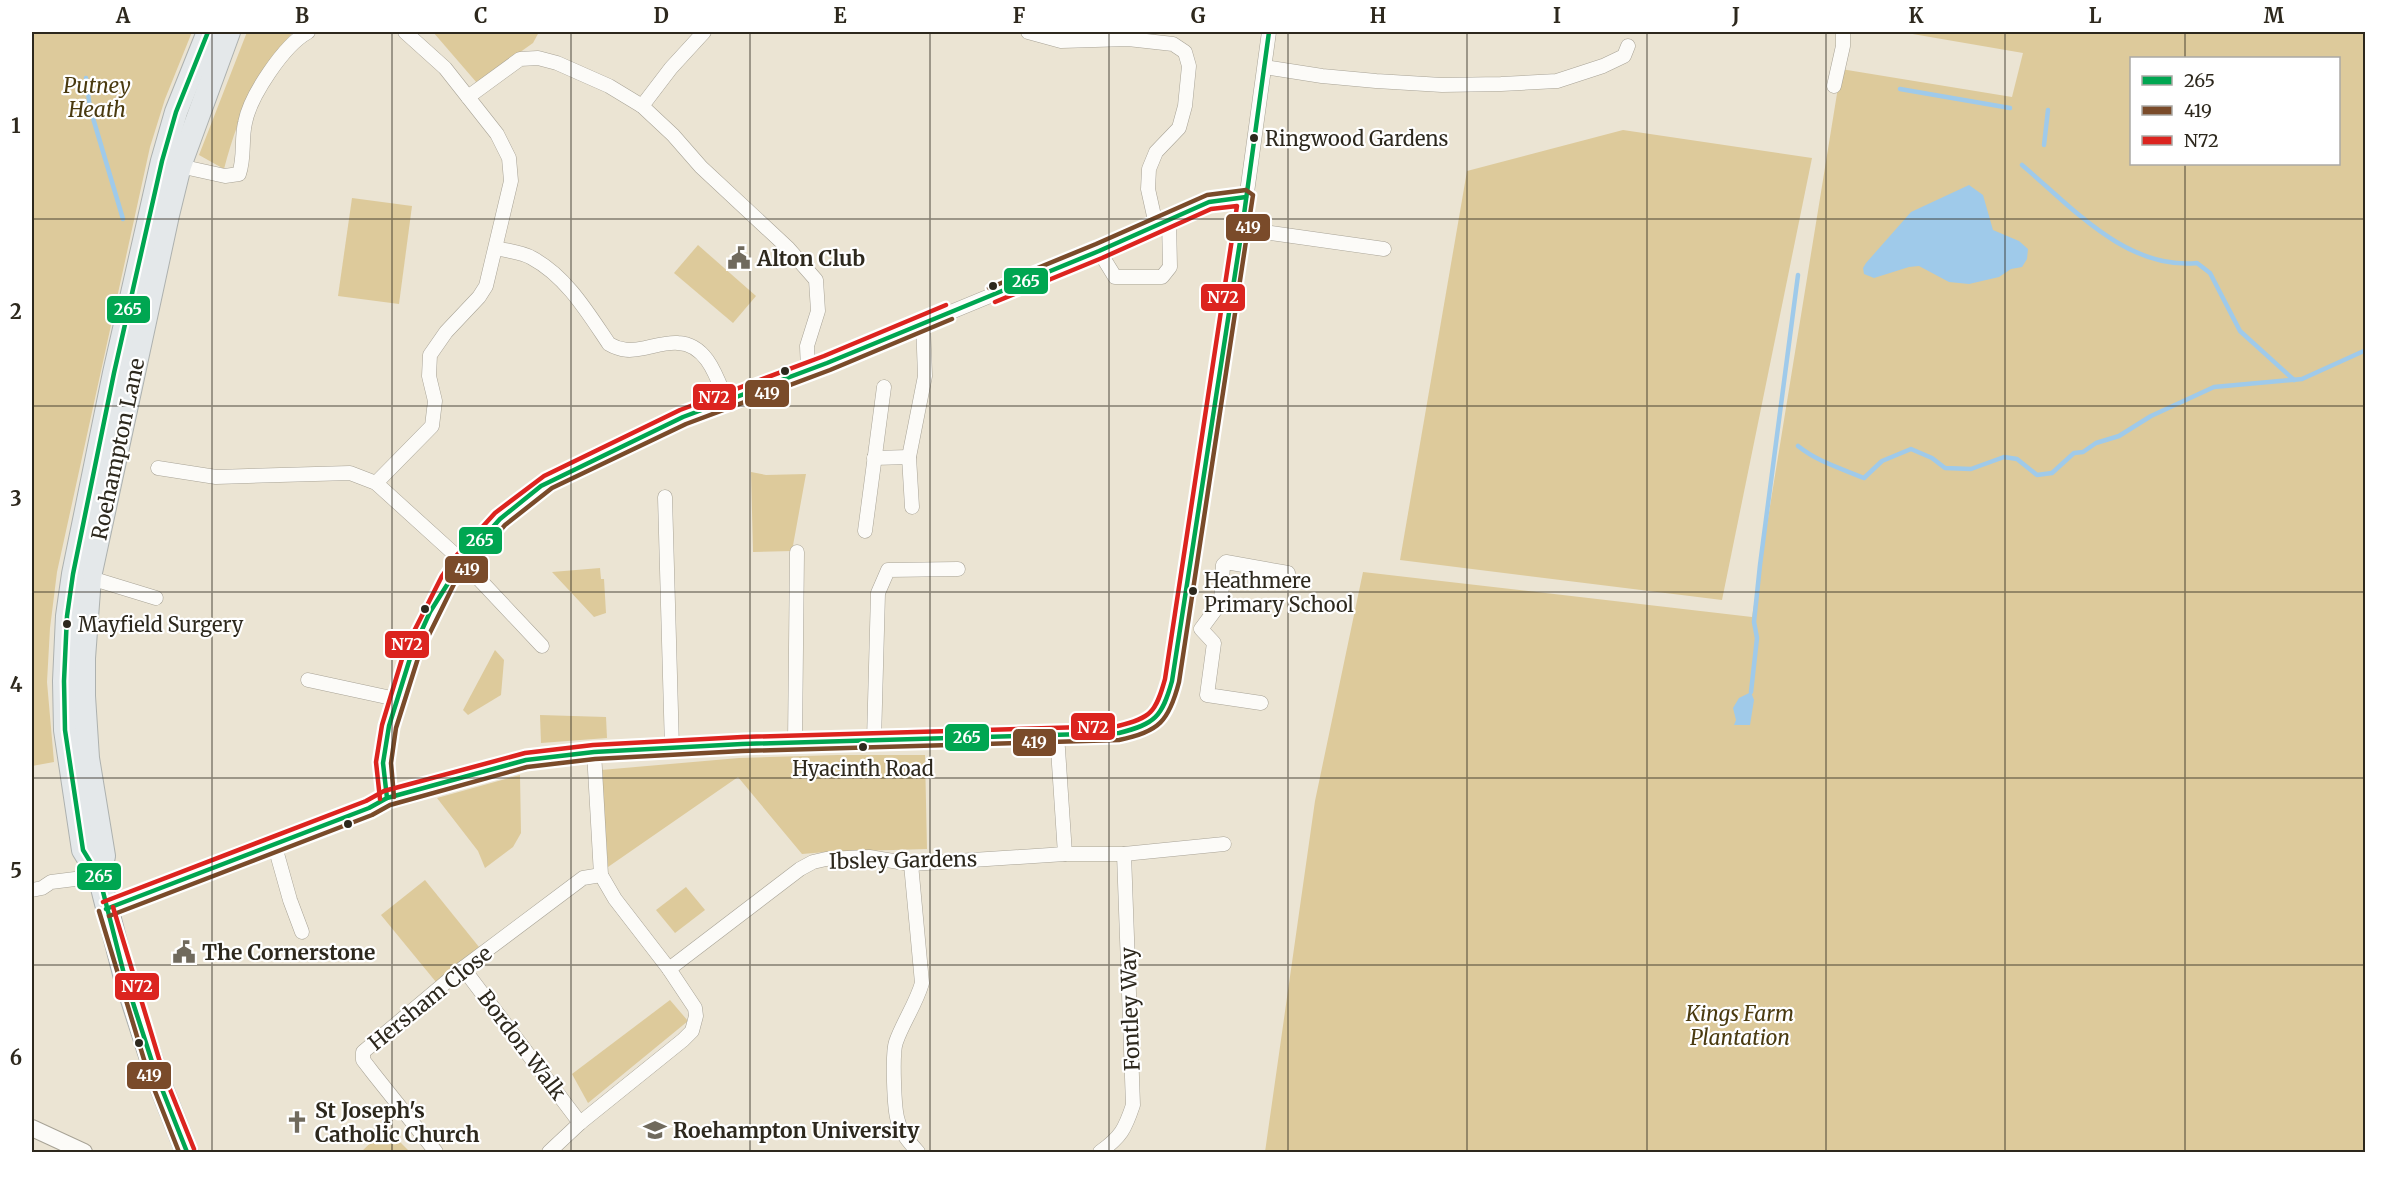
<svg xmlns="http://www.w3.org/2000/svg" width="2397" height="1184" viewBox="0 0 2397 1184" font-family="Merriweather,serif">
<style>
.green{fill:#ddca9b;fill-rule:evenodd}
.water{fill:#9fcaea}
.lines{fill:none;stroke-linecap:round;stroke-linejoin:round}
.stream{stroke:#9fcaea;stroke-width:4.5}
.minor-casing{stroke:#a8a396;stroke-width:15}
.tertiary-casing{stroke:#a8a396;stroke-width:18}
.trunk-casing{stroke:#adb1af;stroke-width:24}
.minor{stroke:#fcfbf8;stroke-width:14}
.tertiary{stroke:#fcfbf8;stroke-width:16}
.trunk{stroke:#e4e8ea;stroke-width:22}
.bus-1-casing{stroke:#fff;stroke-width:9}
.bus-2-casing{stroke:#fff;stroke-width:9}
.bus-3-casing{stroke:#fff;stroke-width:9}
.bus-1{stroke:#00a651;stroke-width:4.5}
.bus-2{stroke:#7a4b2a;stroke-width:4.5}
.bus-3{stroke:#dc241f;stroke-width:4.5}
.grid{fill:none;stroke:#2d281d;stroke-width:1.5;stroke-opacity:0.55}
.bus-dot{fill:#2d281d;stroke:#fff;stroke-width:2}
.labels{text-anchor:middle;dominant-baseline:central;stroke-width:4.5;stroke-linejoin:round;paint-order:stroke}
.bus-label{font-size:20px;fill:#2d281d;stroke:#fff;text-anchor:start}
.park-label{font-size:21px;font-style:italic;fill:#4a3a0f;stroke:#fff}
.poi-label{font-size:21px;font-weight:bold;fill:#2d281d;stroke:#fff;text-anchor:start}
.street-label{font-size:21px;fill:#2d281d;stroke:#fff}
.line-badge{stroke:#fff;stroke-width:2}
.badge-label{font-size:16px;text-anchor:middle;font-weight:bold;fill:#fff}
.neatline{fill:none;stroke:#2d281d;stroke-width:2}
.grid-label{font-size:20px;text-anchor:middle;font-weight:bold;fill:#2d281d}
</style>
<rect width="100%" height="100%" fill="#ebe4d3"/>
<g class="green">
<path d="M 32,32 L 192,32 L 165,99 L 150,147 L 57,572 L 50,628 L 47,682 L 54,762 L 32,766 Z"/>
<path d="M 247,32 L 293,32 C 256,73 238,116 224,169 L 199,155 Z"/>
<path d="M 433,32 L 539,32 L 533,43 L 477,83 Z"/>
<path d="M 1901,32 L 2365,32 L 2365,1152 L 1265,1152 L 1315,801 L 1363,572 L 1752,617 L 1841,69 L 2012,97 L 2023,53 ZM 2132,58 L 2338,58 L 2338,164 L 2132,164 Z"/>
<path d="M 1623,130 L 1812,158 L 1722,600 L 1400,560 L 1467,171 Z"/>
<path d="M 352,198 L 412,206 L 399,304 L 338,296 Z"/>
<path d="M 698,245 L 756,296 L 733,323 L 674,273 Z"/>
<path d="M 751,472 L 766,475 L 806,474 L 792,551 L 753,552 Z"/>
<path d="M 600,568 L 601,579 L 604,579 L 606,613 L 594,617 L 552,572 Z"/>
<path d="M 495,650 L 504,660 L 501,695 L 468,715 L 463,710 Z"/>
<path d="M 540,715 L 606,717 L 607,738 L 541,743 Z"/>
<path d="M 838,755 L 925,755 L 927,849 L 826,852 L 802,854 L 738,777 L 608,867 L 601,770 L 739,758 Z"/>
<path d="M 520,775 L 521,833 L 513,847 L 485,868 L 478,851 L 437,798 Z"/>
<path d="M 425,880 L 479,947 L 436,982 L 381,915 Z"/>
<path d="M 686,887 L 705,910 L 675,933 L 656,910 Z"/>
<path d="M 670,1000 L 688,1021 L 588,1103 L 572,1074 Z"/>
<path d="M 386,1128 L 410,1152 L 361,1152 Z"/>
</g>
<g class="water">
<path d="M 1969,185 L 1983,195 L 1993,230 L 2019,241 L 2028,249 L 2027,259 L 2022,267 L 2011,269 L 1999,277 L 1969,284 L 1949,282 L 1919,266 L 1909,267 L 1874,278 L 1864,274 L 1863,268 L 1866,263 L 1911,212 Z"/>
<path d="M 1751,692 L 1754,700 L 1750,725 L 1734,725 L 1736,720 L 1733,708 L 1739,698 Z"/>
</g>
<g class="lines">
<g class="stream">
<path d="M 86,78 L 90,108 L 123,219"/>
<path d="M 1900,89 L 2010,108"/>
<path d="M 2044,145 L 2048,110"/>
<path d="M 2022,165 C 2072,207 2126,270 2197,263 L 2210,273 L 2240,331 L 2294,380"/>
<path d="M 1798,446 C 1818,462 1840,468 1864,478 L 1882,461 L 1911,449 L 1932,458 L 1945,468 L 1971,469 L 2004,457 L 2017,459 L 2037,475 L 2052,473 L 2074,453 L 2083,452 L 2096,443 L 2119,436 L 2151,416 L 2214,387 L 2302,379 L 2366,350"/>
<path d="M 1751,692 L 1757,638 L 1754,622 L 1760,565 L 1798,275"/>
</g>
<g class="minor-casing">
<g id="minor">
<path d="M 1028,32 L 1061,41 L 1128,39 L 1173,44 L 1185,52 L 1189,66 L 1185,106 L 1179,128 L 1156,152 L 1149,169 L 1148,189 L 1156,225"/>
<path d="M 1265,67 L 1322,76 L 1376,81 L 1442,85 L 1501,84 L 1557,81 L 1603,66 L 1624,56 L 1628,46"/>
<path d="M 1834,86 L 1843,46 L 1843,32"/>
<path d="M 468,97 L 520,59 L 538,58 L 557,63 L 609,86 L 642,106 L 673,135 L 701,167 L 788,248 L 816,280 L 818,311 L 807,346 L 808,370"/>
<path d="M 642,106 L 671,68 L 704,32"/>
<path d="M 175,165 L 225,176 L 239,174 C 245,157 241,140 245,123 C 250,96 284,45 308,32"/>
<path d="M 1242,229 L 1384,249"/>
<path d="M 496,248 C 507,251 522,252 532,258 C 566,276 588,313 609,344 C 621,351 631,351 645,348 C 655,346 667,342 678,343 C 707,344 717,378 726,400"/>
<path d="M 1099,251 L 1115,277 L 1162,277 L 1170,267 L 1169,220"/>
<path d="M 874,458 L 909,457"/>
<path d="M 158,468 L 216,477 L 350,473 L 376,483 L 462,561 L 542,646"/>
<path d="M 376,483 L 432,426 L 435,401 L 429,376 L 430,355 L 446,332 L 479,297 L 486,286 L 511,181 L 509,158 L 497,134 L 445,68 L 405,32"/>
<path d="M 665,497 L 672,748"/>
<path d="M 912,507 L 909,457 L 925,376 L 923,322"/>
<path d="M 865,531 L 884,387"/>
<path d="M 84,576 L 156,598"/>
<path d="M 308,680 L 396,699"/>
<path d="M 1261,703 L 1207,695 L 1214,643 L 1201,629 L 1221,602 L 1223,565 L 1226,562 L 1288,573"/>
<path d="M 874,740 L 878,593 L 888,570 L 958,569"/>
<path d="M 795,742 L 797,552"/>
<path d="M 387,798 L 383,763 L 389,726 L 412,652 L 430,612 L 462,561 L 500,519 L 541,486 L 683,417 L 827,363 L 1099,251 L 1209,202 L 1246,197"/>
<path d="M 274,843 L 290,900 L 302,932"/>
<path d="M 1065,854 L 1124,854 L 1224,844"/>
<path d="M 911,864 L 922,983 C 916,1004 903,1022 896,1042 C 892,1053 894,1110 898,1121 C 901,1133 910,1143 918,1152"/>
<path d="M 32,890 L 42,888 L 51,882 L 99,876"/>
<path d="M 106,909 L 274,843 L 369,808 L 387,798 L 526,760 L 594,752 L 742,744 L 1119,733 C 1158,724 1162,721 1172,681 L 1242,229 L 1269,32"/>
<path d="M 463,968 L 580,1123"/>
<path d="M 669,969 L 800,869 L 813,862 L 826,859 L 869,857 L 911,864 L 1065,854 L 1057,734"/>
<path d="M 436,1152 L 373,1073 L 363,1060 L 363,1052 L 463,968 L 583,878 L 601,875"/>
<path d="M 549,1152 L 580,1123 L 683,1040 L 692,1031 L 696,1016 L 695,1008 L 669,969 L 615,899 L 601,875 L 594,752"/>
<path d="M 1100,1152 C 1121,1137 1125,1129 1133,1105 L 1124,854"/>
</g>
</g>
<g class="tertiary-casing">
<path id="tertiary" d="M 32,1128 L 84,1152"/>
</g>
<g class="trunk-casing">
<g id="trunk">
<path d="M 99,876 L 104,856 L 88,758 L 84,696 L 84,658 L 90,577 L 168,215 L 180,166 L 229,32"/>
<path d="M 187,1152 L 156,1074 L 125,978 L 99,876 L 83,850 L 65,730 L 64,681 L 67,616 L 73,574 L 114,373 L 162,161 L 176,112 L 208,32"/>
</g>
</g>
<use href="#minor" class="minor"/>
<use href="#tertiary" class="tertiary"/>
<use href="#trunk" class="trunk"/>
<g class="bus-1-casing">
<g id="bus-1">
<path d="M 387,798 L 383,763 L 389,726 L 412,652 L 430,612 L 462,561 L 500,519 L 541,486 L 683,417 L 827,363 L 1099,251 L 1209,202 L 1246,197"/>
<path d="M 106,909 L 369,808 L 387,798 L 526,760 L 594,752 L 742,744 L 1119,733 C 1155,724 1162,717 1172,681 L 1242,229 L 1269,32"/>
<path d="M 187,1152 L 156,1074 L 125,978 L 99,876 L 83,850 L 65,730 L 64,681 L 67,616 L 73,574 L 114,373 L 162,161 L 176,112 L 208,32"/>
</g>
</g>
<g class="bus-2-casing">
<g id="bus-2">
<path d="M 394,797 L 391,763 L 396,728 L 419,655 L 454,584 L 505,525 L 552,488 L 686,424 L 830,370 L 952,319"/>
<path d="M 99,911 L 149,1076 L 179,1152"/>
<path d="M 109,916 L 372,815 L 390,805 L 527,767 L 595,759 L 742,751 L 1119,740 C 1159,732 1169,721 1179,682 L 1253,195 L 1246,190 L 1207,195 L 1096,244 L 989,288"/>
</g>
</g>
<g class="bus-3-casing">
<g id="bus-3">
<path d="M 380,799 L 376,762 L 382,725 L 405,649 L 442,576 L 456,556 L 495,513 L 544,476 L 680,410 L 824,356 L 946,305"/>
<path d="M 103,902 L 366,801 L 384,791 L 525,753 L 593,745 L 742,737 L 1118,726 C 1151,718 1156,712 1165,679 L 1237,206 L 1211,209 L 1102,258 L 995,302"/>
<path d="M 113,907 L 163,1072 L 194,1149"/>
</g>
</g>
<use href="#bus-1" class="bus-1"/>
<use href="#bus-2" class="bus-2"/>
<use href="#bus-3" class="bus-3"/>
</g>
<path class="grid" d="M 212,32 L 212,1152M 392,32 L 392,1152M 571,32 L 571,1152M 750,32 L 750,1152M 930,32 L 930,1152M 1109,32 L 1109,1152M 1288,32 L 1288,1152M 1467,32 L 1467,1152M 1647,32 L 1647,1152M 1826,32 L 1826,1152M 2005,32 L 2005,1152M 2185,32 L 2185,58M 2185,164 L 2185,1152M 32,219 L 2366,219M 32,406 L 2366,406M 32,592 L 2366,592M 32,778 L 2366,778M 32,965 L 2366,965"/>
<defs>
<g id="civic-bare" transform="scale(1.8)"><path d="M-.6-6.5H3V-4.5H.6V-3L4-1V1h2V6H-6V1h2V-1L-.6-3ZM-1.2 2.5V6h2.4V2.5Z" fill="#706a5d" stroke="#fff" stroke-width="2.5" paint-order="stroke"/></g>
<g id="church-bare" transform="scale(1.8)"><path d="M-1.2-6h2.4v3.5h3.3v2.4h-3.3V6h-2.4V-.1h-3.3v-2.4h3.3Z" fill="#706a5d" stroke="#fff" stroke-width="2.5" paint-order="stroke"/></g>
<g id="university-bare" transform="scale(1.8)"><path d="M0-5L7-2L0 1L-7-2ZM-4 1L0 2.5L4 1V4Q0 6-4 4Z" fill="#706a5d" stroke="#fff" stroke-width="2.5" paint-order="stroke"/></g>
</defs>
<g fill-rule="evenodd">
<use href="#civic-bare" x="739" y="258"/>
<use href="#civic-bare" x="184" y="952"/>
<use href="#church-bare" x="297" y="1122"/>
<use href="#university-bare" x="655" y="1130"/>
</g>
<g class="bus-dot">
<circle cx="1254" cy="138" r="5"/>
<circle cx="993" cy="286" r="5"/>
<circle cx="785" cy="371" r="5"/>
<circle cx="1193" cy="591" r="5"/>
<circle cx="425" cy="609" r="5"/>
<circle cx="67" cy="624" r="5"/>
<circle cx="863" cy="747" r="5"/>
<circle cx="348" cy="824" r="5"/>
<circle cx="139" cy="1043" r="5"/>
</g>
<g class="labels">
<g class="bus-label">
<text x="1265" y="138">Ringwood Gardens</text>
<text x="1204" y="580">Heathmere<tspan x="1204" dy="24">Primary School</tspan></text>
<text x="78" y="624">Mayfield Surgery</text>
<text x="863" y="768" text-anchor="middle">Hyacinth Road</text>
</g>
<g class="park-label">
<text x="97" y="85">Putney<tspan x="97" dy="24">Heath</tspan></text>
<text x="1740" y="1013">Kings Farm<tspan x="1740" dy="24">Plantation</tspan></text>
</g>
<g class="poi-label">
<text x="757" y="258">Alton Club</text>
<text x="202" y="952">The Cornerstone</text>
<text x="315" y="1110">St Joseph's<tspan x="315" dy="24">Catholic Church</tspan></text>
<text x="673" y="1130">Roehampton University</text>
</g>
<g class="street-label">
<text transform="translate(118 449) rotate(-78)">Roehampton Lane</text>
<text transform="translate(903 860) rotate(-1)">Ibsley Gardens</text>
<text transform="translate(430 998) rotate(-39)">Hersham Close</text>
<text transform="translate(1130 1009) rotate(-92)">Fontley Way</text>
<text transform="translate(522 1045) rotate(53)">Bordon Walk</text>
</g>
</g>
<g class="line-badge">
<rect x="1225" y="213" width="46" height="29" rx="6" fill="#7a4b2a"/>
<rect x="1003" y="267" width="46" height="28" rx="6" fill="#00a651"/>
<rect x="1200" y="283" width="46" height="29" rx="6" fill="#dc241f"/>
<rect x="106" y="295" width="45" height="29" rx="6" fill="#00a651"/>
<rect x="744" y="379" width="46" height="29" rx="6" fill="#7a4b2a"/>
<rect x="692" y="383" width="45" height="28" rx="6" fill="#dc241f"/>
<rect x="458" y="526" width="45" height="29" rx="6" fill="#00a651"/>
<rect x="444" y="555" width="45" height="29" rx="6" fill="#7a4b2a"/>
<rect x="384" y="630" width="46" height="29" rx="6" fill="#dc241f"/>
<rect x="1070" y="712" width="46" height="29" rx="6" fill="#dc241f"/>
<rect x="944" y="723" width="46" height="29" rx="6" fill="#00a651"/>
<rect x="1012" y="728" width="45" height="29" rx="6" fill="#7a4b2a"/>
<rect x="76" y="862" width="46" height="29" rx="6" fill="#00a651"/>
<rect x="114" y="972" width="46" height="29" rx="6" fill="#dc241f"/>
<rect x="126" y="1061" width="46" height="29" rx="6" fill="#7a4b2a"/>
</g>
<g class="badge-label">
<text x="1248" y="233">419</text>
<text x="1026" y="287">265</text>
<text x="1223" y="303">N72</text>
<text x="128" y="315">265</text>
<text x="767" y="399">419</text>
<text x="714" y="403">N72</text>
<text x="480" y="546">265</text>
<text x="467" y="575">419</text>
<text x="407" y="650">N72</text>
<text x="1093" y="733">N72</text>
<text x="967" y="743">265</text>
<text x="1034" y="748">419</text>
<text x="99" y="882">265</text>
<text x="137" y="992">N72</text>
<text x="149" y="1081">419</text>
</g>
<rect width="2397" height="1184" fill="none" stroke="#ffffff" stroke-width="66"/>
<rect x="2130" y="57" width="210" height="108" fill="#ffffff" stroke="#aba9a5" stroke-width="1.5"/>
<rect x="2142" y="76" width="30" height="9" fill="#00a651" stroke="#aba9a5" stroke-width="1.5"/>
<text x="2184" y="87" font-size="18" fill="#2d281d">265</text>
<rect x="2142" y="106" width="30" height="9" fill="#7a4b2a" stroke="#aba9a5" stroke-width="1.5"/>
<text x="2184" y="117" font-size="18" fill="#2d281d">419</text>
<rect x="2142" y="136" width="30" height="9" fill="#dc241f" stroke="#aba9a5" stroke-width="1.5"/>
<text x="2184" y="147" font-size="18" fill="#2d281d">N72</text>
<rect x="33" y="33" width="2331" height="1118" class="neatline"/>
<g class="grid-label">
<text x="123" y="23">A</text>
<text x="302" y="23">B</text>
<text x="481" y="23">C</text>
<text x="661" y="23">D</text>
<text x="840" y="23">E</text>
<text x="1019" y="23">F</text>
<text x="1198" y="23">G</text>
<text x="1378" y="23">H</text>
<text x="1557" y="23">I</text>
<text x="1736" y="23">J</text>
<text x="1916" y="23">K</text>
<text x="2095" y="23">L</text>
<text x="2274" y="23">M</text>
<text x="16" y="133">1</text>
<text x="16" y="319">2</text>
<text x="16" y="506">3</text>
<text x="16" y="692">4</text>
<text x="16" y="878">5</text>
<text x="16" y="1065">6</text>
</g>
</svg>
